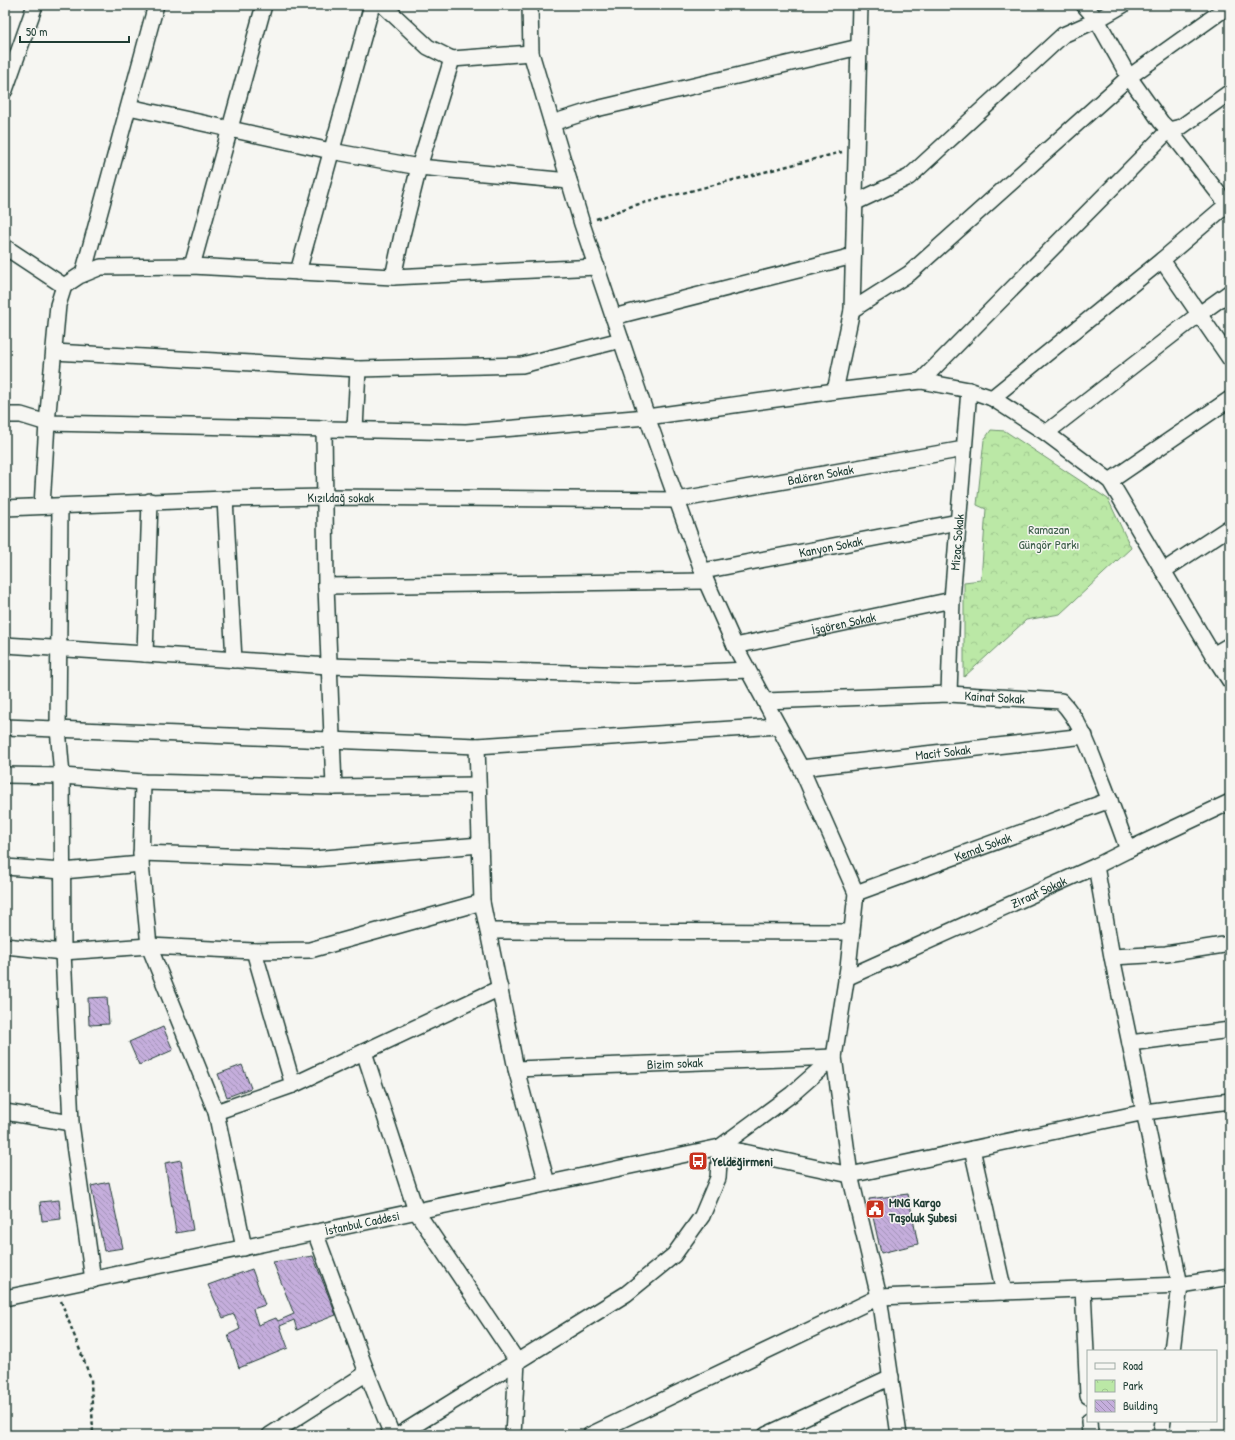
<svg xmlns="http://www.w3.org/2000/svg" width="1235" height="1440" viewBox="0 0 1235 1440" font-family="'Patrick Hand',sans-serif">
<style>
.park{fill:url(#park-crowns);stroke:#6d926d}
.building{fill:url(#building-back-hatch);stroke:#1f3d34}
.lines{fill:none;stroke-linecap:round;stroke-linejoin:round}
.minor-casing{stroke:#1f3d34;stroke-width:18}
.path{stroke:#1f3d34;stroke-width:2.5;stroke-dasharray:4 3;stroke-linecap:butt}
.minor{stroke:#f6f6f2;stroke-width:15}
.labels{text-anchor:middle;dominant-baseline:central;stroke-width:3;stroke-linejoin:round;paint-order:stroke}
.street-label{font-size:13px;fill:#1f3d34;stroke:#f6f6f2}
.park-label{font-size:13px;fill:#3e5f4b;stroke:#f6f6f2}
.poi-label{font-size:13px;font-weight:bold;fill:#1f3d34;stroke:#f6f6f2;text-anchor:start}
</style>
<defs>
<pattern id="park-crowns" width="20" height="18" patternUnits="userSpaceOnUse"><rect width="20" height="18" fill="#bbe8a6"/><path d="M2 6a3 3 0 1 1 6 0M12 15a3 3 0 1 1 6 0" fill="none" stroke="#a0c890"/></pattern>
<pattern id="building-back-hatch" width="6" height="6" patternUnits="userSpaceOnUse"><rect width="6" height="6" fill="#c5aedc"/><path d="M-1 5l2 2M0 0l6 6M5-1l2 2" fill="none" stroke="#9f8fb3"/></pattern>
</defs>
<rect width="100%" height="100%" fill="#f6f6f2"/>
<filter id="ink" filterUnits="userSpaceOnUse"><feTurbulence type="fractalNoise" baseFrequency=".025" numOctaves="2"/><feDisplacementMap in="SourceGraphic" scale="8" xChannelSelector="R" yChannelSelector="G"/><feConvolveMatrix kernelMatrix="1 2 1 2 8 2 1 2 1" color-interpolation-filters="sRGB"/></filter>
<g filter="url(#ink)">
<path class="park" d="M 991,430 L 1005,431 L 1108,499 L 1131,548 L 1060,614 L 1026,620 L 964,677 L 964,582 L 981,580 L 986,509 L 977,505 L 984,440 Z"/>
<g class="building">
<path d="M 107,997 L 109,1024 L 89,1025 L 88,998 Z"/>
<path d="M 163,1027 L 173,1050 L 139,1065 L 129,1042 Z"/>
<path d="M 242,1065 L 251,1088 L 227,1097 L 218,1074 Z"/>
<path d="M 181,1160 L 193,1230 L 176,1233 L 165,1163 Z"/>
<path d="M 109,1182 L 123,1248 L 104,1251 L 91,1186 Z"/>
<path d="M 908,1194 L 918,1244 L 881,1253 L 869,1199 Z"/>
<path d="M 59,1200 L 61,1219 L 42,1221 L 40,1202 Z"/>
<path d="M 313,1256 L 336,1315 L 297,1330 L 294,1320 L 280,1326 L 288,1348 L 239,1368 L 228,1335 L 240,1329 L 234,1314 L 223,1318 L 208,1285 L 252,1269 L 265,1305 L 253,1309 L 258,1325 L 276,1318 L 278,1321 L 294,1314 L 273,1262 Z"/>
</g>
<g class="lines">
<g class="minor-casing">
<g id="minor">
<path d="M 383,5 L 428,47 L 452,59 L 531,53"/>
<path d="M 530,5 L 531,53 L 582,224 L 647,417 L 706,581 L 735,646 L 801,768 L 856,893 L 848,968 L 834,1057 L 850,1175 L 879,1297 L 899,1435"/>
<path d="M 1084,5 L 1097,20 L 1129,77 L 1161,122 L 1169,130 L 1230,208"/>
<path d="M 5,90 L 35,5"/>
<path d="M 129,107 L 331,151 L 419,167 L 569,181"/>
<path d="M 552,123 L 596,109 L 859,47"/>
<path d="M 854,203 L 909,177 L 1063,35 L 1097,20 L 1123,5"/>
<path d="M 5,247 L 64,286"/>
<path d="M 1162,260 L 1230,359"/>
<path d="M 192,266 L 264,5"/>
<path d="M 298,272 L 372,5"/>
<path d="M 83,274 L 156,5"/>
<path d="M 393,277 L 402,235 L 419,167 L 452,59"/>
<path d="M 852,310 L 860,5"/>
<path d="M 613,317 L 853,256"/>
<path d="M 54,352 L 358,369 L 522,365 L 621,340"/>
<path d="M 921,381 L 1169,130 L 1181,127 L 1230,92"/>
<path d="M 835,391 L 852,310 L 910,273 L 1129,77 L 1230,5"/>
<path d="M 992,398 L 1162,260 L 1230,202"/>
<path d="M 5,415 L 21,415 L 47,423 L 466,432 L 647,417 L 835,391 L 921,381 L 969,390 L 992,398 L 1046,433 L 1110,481 L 1213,655 L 1230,681"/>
<path d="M 324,428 L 326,586 L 334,787"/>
<path d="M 355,429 L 358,369"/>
<path d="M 1046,433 L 1198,315 L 1230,292"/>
<path d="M 1110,481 L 1230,399"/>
<path d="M 225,499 L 234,660"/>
<path d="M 42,506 L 47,423 L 58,305 L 64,286 L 79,276 L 101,267 L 192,266 L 393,277 L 597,267"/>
<path d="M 60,506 L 58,728 L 62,776 L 63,952 L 71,1123 L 93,1280"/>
<path id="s1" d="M 5,508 L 225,499 L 324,497 L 677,500 L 964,449"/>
<path id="s2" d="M 703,571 L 958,522"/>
<path d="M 1163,571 L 1230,527"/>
<path d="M 326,586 L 706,581"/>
<path d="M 5,645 L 329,666 L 635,675 L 748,670"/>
<path id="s3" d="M 735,646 L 952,600"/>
<path d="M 145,654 L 150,501"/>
<path d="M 1213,655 L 1230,645"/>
<path id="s4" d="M 949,694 L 952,600 L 969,390"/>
<path id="s5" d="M 765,701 L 949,694 L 1061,701 C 1079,720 1088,744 1097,768 C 1108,795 1118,822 1128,850"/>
<path d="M 5,727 L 477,746 L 778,726"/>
<path d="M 477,746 L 482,902 L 516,1069 L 547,1183"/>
<path id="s6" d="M 801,768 L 1085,736"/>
<path d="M 5,775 L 62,776 L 143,782 L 334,787 L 478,785"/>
<path d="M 143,782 L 141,864 L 149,946 L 216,1112 L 244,1248"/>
<path d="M 141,853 L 313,859 L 480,845"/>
<path d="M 1096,866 L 1112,957 L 1180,1285 L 1172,1351"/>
<path d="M 5,867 L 63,871 L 141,864"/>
<path id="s7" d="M 856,893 L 1110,800"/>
<path d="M 488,931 L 852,932"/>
<path d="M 5,946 L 63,952 L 149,946 L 254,951 L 310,950 L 482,902"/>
<path d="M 254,951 L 293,1085"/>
<path d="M 1112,957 L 1166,954 L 1230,944"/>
<path id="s8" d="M 846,978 L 1096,866 L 1128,850 L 1230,802"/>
<path d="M 1130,1043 L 1230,1030"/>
<path d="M 364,1052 L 416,1211 L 517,1361 L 513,1435"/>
<path id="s9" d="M 516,1069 L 834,1057"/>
<path d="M 5,1112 L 71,1123"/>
<path d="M 216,1112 L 293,1085 L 500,988"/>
<path d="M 720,1147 L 792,1094 L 834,1057"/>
<path d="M 972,1149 L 1004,1292"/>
<path d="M 315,1232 L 367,1373 L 392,1435"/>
<path d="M 1083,1289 L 1088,1396"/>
<path id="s10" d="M 5,1298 L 720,1147 L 850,1175 L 1145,1112 L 1230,1101"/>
<path d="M 1089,1421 L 1090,1435"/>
<path d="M 270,1435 L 367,1373"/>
<path d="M 399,1435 L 626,1294 L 674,1255 L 702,1216 L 718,1178 L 720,1147"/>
<path d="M 590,1435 L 879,1297 L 1180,1285 L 1230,1277"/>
<path d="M 766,1435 L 891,1377"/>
<path d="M 1161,1435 L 1163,1421"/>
</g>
</g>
<g class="path">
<path d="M 596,219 L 632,206 L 842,152"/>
<path d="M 61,1301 L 91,1379 L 93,1435"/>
</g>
<use href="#minor" class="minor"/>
</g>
</g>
<defs>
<g id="bus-square" transform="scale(1)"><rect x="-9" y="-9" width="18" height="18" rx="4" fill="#c8321e" stroke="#f6f6f2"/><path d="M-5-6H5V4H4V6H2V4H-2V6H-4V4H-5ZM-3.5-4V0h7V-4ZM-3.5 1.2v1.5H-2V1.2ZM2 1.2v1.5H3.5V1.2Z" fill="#fff"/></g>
<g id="civic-square" transform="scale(1)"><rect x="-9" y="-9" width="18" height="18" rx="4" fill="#c8321e" stroke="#f6f6f2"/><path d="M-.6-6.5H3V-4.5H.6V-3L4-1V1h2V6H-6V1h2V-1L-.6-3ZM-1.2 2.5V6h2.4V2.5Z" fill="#fff"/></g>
</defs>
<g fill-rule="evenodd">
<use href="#bus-square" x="698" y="1161"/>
<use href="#civic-square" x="875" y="1209"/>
</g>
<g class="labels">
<g class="street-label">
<text stroke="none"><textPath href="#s1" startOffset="818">Balören Sokak</textPath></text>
<text stroke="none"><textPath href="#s1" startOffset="336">Kızıldağ sokak</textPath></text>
<text stroke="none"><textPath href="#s4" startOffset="152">Mizaç Sokak</textPath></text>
<text stroke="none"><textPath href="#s2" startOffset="130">Kanyon Sokak</textPath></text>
<text stroke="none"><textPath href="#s3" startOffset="111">İşgören Sokak</textPath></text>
<text stroke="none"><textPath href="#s5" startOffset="230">Kainat Sokak</textPath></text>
<text stroke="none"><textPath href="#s6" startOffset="143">Macit Sokak</textPath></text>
<text stroke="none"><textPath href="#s7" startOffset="135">Kemal Sokak</textPath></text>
<text stroke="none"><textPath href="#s8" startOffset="211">Ziraat Sokak</textPath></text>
<text stroke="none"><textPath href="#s9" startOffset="159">Bizim sokak</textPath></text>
<text stroke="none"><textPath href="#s10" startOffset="365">İstanbul Caddesi</textPath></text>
</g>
<g class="park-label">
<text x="1049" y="529">Ramazan<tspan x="1049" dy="15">Güngör Parkı</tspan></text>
</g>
<g class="poi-label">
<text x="712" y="1161">Yeldeğirmeni</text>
<text x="889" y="1202">MNG Kargo<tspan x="889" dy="15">Taşoluk Şubesi</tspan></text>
</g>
</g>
<rect width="1235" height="1440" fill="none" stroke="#f6f6f2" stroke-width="20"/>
<rect x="10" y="10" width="1215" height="1420" fill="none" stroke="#1f3d34" stroke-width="1.5" filter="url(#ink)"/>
<rect x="1087" y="1350" width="130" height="72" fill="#f6f6f2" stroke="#a0aca6"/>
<rect x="1095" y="1363" width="20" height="6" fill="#f6f6f2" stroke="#a0aca6"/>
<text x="1123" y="1370" font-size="12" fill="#1f3d34">Road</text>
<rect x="1095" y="1380" width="20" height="12" fill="url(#park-crowns)" stroke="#a0aca6"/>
<text x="1123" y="1390" font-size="12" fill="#1f3d34">Park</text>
<rect x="1095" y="1400" width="20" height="12" fill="url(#building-back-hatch)" stroke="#a0aca6"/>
<text x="1123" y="1410" font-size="12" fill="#1f3d34">Building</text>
<path d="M20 36v6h109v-6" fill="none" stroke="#1f3d34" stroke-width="2"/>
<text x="26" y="36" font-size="12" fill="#1f3d34" stroke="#f6f6f2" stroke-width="3" paint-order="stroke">50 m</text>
</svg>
